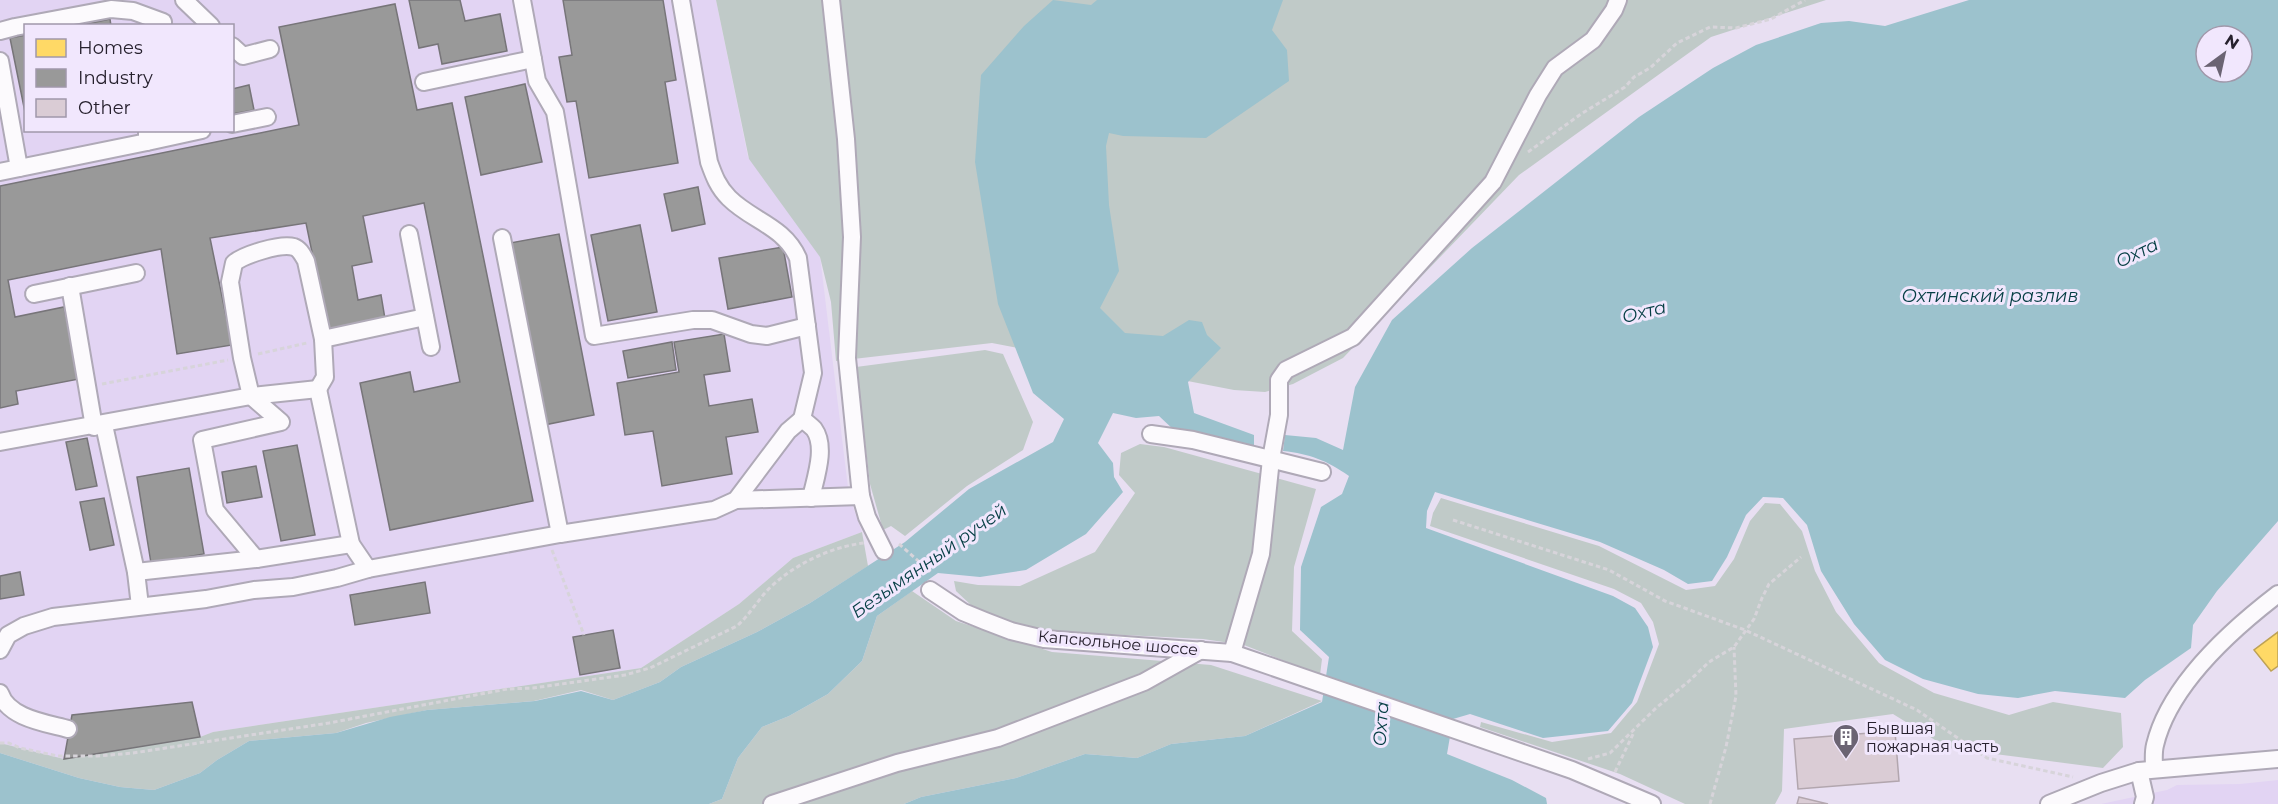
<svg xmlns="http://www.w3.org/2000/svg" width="2278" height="804" viewBox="0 0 2278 804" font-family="Montserrat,sans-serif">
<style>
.built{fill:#e2d4f3;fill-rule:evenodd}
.green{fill:#c0cac8}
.water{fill:#9cc2cd;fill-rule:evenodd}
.homes{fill:#ffd966;stroke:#bea255;stroke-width:1.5}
.industry{fill:#999;stroke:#777579;stroke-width:1.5}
.building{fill:#daccd5;stroke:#b2a6ae;stroke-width:1.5}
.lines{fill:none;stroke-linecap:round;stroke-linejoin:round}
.minor-casing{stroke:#afa9b7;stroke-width:20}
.path{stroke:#d7d4da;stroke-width:3;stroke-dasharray:4.5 3;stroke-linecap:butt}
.minor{stroke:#fcfafd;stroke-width:16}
.labels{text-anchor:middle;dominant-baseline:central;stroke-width:6;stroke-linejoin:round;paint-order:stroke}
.street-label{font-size:16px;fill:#27212e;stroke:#f1e7fd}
.poi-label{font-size:16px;fill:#27212e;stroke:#f1e7fd;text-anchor:start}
.water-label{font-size:18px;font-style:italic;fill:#053e44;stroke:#f1e7fd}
</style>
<rect width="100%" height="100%" fill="#e8dff2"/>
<g class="built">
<path d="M 0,0 L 716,0 L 748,157 L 820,256 L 849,496 L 862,532 L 793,558 L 739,604 L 641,668 L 213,732 L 200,737 L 64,759 L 0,743 ZM 26,26 L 232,26 L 232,130 L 26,130 Z"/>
<path d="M 2278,780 L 2278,804 L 2101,804 L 2167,790 L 2177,785 L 2240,784 Z"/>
</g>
<g class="green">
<path d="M 716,0 L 1826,0 L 1711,37 L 1519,175 L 1343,358 L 1293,384 L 1265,392 L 1234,390 L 992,343 L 836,361 L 831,302 L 820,257 L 749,159 Z"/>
<path d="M 985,350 L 1003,354 L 1033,422 L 1023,450 L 967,486 L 905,536 L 891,526 L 883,530 L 870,484 L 856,367 Z"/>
<path d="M 1140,444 L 1164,447 L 1316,489 L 1294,567 L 1292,631 L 1322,659 L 1320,675 L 1244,645 L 1203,639 L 1066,632 L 1021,626 L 972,606 L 956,591 L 954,581 L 978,585 L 1020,586 L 1095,552 L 1135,493 L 1119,475 L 1121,453 Z"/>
<path d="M 1441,498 L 1599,546 L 1686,590 L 1715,586 L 1734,559 L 1750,521 L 1765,503 L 1780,504 L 1802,531 L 1815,571 L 1836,612 L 1879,663 L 1934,693 L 2009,715 L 2053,702 L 2121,713 L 2123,747 L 2103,768 L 1948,748 L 1893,714 L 1784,729 L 1782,791 L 1775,804 L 1685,804 L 1620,774 L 1480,727 L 1481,722 L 1552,742 L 1611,733 L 1637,702 L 1659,644 L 1653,622 L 1641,603 L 1614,589 L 1430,526 L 1433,513 Z"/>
<path d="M 862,532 L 868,566 L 810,603 L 757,632 L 681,667 L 660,682 L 613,700 L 581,690 L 534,701 L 427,710 L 366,723 L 336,733 L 249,741 L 217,760 L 200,773 L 154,790 L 120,787 L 79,778 L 0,753 L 0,743 L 64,759 L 200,737 L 213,732 L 641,668 L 739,604 L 793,558 Z"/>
<path d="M 912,591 L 956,621 L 1052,652 L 1211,665 L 1322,701 L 1245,736 L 1171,744 L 1137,758 L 1085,754 L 1016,778 L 921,797 L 904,804 L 709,804 L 722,799 L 738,758 L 762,727 L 789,716 L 828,694 L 862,661 L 877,616 Z"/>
</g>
<g class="water">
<path d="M 1053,0 L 1091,5 L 1097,0 L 1283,0 L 1272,30 L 1287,50 L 1289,81 L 1206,138 L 1123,136 L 1109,133 L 1106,146 L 1109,205 L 1119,271 L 1100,308 L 1125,333 L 1163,336 L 1189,320 L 1202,322 L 1207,335 L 1221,348 L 1188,382 L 1194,413 L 1254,435 L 1254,450 L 1175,431 L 1159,416 L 1136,418 L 1113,413 L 1098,443 L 1113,463 L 1114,477 L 1123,492 L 1086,534 L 1026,570 L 980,577 L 938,573 L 877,616 L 862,661 L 828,694 L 789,716 L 762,727 L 738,758 L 722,799 L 709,804 L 0,804 L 0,753 L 79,778 L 120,787 L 154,790 L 200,773 L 217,760 L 249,741 L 336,733 L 390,717 L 427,710 L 535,701 L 581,691 L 613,700 L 660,682 L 681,667 L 757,632 L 810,603 L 905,542 L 969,489 L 1053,442 L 1064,419 L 1033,393 L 998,304 L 975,162 L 981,75 L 1024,26 Z"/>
<path d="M 1969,0 L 2278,0 L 2278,521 L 2217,591 L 2193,625 L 2191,648 L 2145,680 L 2125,698 L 2055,691 L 2018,698 L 1978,694 L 1923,679 L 1885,660 L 1854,624 L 1821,571 L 1807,525 L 1783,498 L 1763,497 L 1746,515 L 1727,557 L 1712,581 L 1688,584 L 1664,570 L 1600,542 L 1435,492 L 1427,511 L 1426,528 L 1613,596 L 1635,608 L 1648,627 L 1653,647 L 1632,703 L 1608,731 L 1543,738 L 1470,714 L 1453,719 L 1447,754 L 1512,780 L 1546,798 L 1547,804 L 904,804 L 921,797 L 1016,778 L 1085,754 L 1137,758 L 1171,744 L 1245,736 L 1322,702 L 1329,657 L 1300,630 L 1301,567 L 1321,507 L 1342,494 L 1349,476 C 1326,460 1310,454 1283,451 L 1285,435 L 1316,438 L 1343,450 L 1355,387 L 1392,320 L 1472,248 L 1639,117 L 1713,68 L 1756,45 L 1821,23 L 1849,21 L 1885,26 ZM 2206,36 L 2242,36 L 2242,72 L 2206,72 Z"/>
</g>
<path class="homes" d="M 2278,632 L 2278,666 L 2271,671 L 2254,650 Z"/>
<g class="industry">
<path d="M 409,0 L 460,0 L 465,21 L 500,14 L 507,51 L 442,64 L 438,44 L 419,48 Z"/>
<path d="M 563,0 L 663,0 L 676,80 L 665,82 L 678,163 L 589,178 L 576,101 L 567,102 L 559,57 L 572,55 Z"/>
<path d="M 395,4 L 417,110 L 452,103 L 533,501 L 390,530 L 360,383 L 410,372 L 414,392 L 460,382 L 424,203 L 363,216 L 372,262 L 352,266 L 358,300 L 381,295 L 385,319 L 328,330 L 306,223 L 210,238 L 232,345 L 177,354 L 161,249 L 8,280 L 15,317 L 64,307 L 79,379 L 16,391 L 18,404 L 0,408 L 0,186 L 299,125 L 279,27 Z"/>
<path d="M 110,19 L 111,26 L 77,26 Z"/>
<path d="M 26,35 L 26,117 L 10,38 Z"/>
<path d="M 525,84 L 542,162 L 481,175 L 465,97 Z"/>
<path d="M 249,85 L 254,110 L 232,114 L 232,89 Z"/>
<path d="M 698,187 L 705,224 L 672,231 L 664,194 Z"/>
<path d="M 640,225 L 657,312 L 608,321 L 591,235 Z"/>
<path d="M 559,234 L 594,415 L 544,425 L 510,243 Z"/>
<path d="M 783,247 L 792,297 L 728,309 L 719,258 Z"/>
<path d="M 724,334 L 730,371 L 704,375 L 709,406 L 752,399 L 758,432 L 726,437 L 732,474 L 662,486 L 653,431 L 625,435 L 617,383 L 679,372 L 674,342 Z"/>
<path d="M 672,342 L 676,370 L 628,378 L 623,351 Z"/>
<path d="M 87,438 L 97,486 L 76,490 L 66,442 Z"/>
<path d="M 297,445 L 315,535 L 281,541 L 263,451 Z"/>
<path d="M 256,466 L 262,497 L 227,503 L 222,472 Z"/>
<path d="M 189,468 L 204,554 L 151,563 L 137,477 Z"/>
<path d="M 104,498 L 114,545 L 90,550 L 80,502 Z"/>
<path d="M 20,572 L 24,595 L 0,599 L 0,576 Z"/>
<path d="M 425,582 L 430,613 L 355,625 L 350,595 Z"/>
<path d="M 613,630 L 620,668 L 580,675 L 573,637 Z"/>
<path d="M 192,702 L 200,737 L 64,759 L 72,715 Z"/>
</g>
<g class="building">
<path d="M 1895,731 L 1899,781 L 1798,789 L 1794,739 Z"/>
<path d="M 1799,797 L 1828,804 L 1797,804 Z"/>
</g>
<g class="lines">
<g class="minor-casing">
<g id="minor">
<path d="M 184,0 L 211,26"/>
<path d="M 522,0 L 537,81 L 555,112 L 594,336 L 693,320 L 712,320 L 751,334 L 767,336 L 807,326"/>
<path d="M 681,0 L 709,162 C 714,176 718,187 729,198 C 752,221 784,226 798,258 L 813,373 L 802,419 C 806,422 811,426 814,429 C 827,447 815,479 811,498"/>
<path d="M 831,0 L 846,139 L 852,237 L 847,358 L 861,496 L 867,517 L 884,551"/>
<path d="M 0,31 L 15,27 L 111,9 L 133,11 L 163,22"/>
<path d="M 232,46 L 243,56 L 270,49"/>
<path d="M 0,61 L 19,168"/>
<path d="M 424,82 L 533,59"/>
<path d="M 232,124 L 267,117"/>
<path d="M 147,142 L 202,130"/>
<path d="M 0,172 L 147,142 L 147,130"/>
<path d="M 409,234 L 431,347"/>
<path d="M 502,238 L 560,534"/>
<path d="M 70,286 L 94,427"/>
<path d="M 34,294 L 136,273"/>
<path d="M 323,339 L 425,317"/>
<path d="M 104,425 L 136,572 L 140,606"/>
<path d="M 1151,434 L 1193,440 L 1322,472"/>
<path d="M 0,442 L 251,396 L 318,389 L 351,544 L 368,569 L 560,534 L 714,510 L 736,500 L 788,431 L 802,419"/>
<path d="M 736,500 L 861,496"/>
<path d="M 256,559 L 215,510 L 202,440 L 281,422 L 251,396 L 242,358 L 230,282 L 234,263 C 244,255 280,243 294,247 C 300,249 303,256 306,261 L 323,339 L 325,377 L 318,389"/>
<path d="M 136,572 L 256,559 L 351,544"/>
<path d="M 930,590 L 963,612 L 985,621 L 1011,631 L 1044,639 L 1232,653 L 1572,770 L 1652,804"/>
<path d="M 0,650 L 8,635 L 24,626 L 53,617 L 206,599 L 254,590 L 293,587 L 337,578 L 368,569"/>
<path d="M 1232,653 L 1261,554 L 1271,459 L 1279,415 L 1279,380 L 1286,370 L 1353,337 L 1493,182 L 1538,95 L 1555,68 L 1593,40 L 1614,10 L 1618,0"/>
<path d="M 0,693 C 8,718 46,723 68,729"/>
<path d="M 2154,768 C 2154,761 2153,753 2155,745 C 2169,686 2231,630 2278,594"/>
<path d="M 2139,771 L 2145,797 L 2143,804"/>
<path d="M 772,804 L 897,763 L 998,738 L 1144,682 L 1201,650"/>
<path d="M 2049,804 L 2101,783 L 2139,771 L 2278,759"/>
</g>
</g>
<g class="path">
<path d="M 1528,152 L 1581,114 L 1625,87 L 1634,77 L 1650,68 L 1677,43 L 1710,27 L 1736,28 L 1771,19 L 1805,0"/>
<path d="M 258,354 L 307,343"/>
<path d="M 102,384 L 228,360"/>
<path d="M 1453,520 L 1609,570 L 1665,601 L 1745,630 L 1917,710 L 1987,758 L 2073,777"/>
<path d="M 899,544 L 932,573"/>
<path d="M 552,550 L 584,635"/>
<path d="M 0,743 L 9,743 L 20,748 L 58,756 L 98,756 L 133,753 L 329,723 L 507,689 L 533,688 L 625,675 L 650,668 L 737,626 C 748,616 755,605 764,594 C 788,567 829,547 864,543"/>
<path d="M 1588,759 L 1610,753 L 1656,708 L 1688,682 L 1709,662 L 1734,647 L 1754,619 L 1762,598 L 1769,584 L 1801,557"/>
<path d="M 1615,772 L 1634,732"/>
<path d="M 1710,804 L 1726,747 L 1736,696 L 1734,647"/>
</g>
<use href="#minor" class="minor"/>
</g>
<defs>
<g id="building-pin" transform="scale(1.35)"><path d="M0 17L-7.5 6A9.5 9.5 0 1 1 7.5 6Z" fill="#6b6473" stroke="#f1e7fd"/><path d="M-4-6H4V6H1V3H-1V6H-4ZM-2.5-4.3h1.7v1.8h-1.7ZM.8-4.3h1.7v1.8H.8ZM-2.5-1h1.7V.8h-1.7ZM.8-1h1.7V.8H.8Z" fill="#fff"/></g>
</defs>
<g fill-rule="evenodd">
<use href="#building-pin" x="1846" y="737"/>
</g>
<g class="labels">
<g class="street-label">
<text transform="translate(1118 643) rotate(5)">Капсюльное шоссе</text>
</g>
<g class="poi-label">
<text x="1866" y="728">Бывшая<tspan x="1866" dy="18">пожарная часть</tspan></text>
</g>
<g class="water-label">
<text transform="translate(2137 253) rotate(-26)">Охта</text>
<text x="1990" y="296">Охтинский разлив</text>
<text transform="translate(1644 312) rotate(-14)">Охта</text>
<text transform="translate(929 561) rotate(-35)">Безымянный ручей</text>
<text transform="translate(1381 724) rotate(-86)">Охта</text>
</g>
</g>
<rect x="24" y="24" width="210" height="108" fill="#f1e7fd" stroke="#a098aa" stroke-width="1.5"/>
<rect x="36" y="39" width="30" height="18" fill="#ffd966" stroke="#a098aa" stroke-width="1.5"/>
<text x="78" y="54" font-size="18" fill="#27212e">Homes</text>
<rect x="36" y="69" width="30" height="18" fill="#999999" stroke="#a098aa" stroke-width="1.5"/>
<text x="78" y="84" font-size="18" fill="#27212e">Industry</text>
<rect x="36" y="99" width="30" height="18" fill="#daccd5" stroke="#a098aa" stroke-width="1.5"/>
<text x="78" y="114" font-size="18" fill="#27212e">Other</text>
<g transform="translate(2224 54) rotate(33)"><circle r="28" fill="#f1e7fd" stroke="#a098aa" stroke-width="1.5"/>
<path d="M0-4.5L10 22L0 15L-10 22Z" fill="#6b6473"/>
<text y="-9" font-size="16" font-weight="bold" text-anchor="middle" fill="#27212e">N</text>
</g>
</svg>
